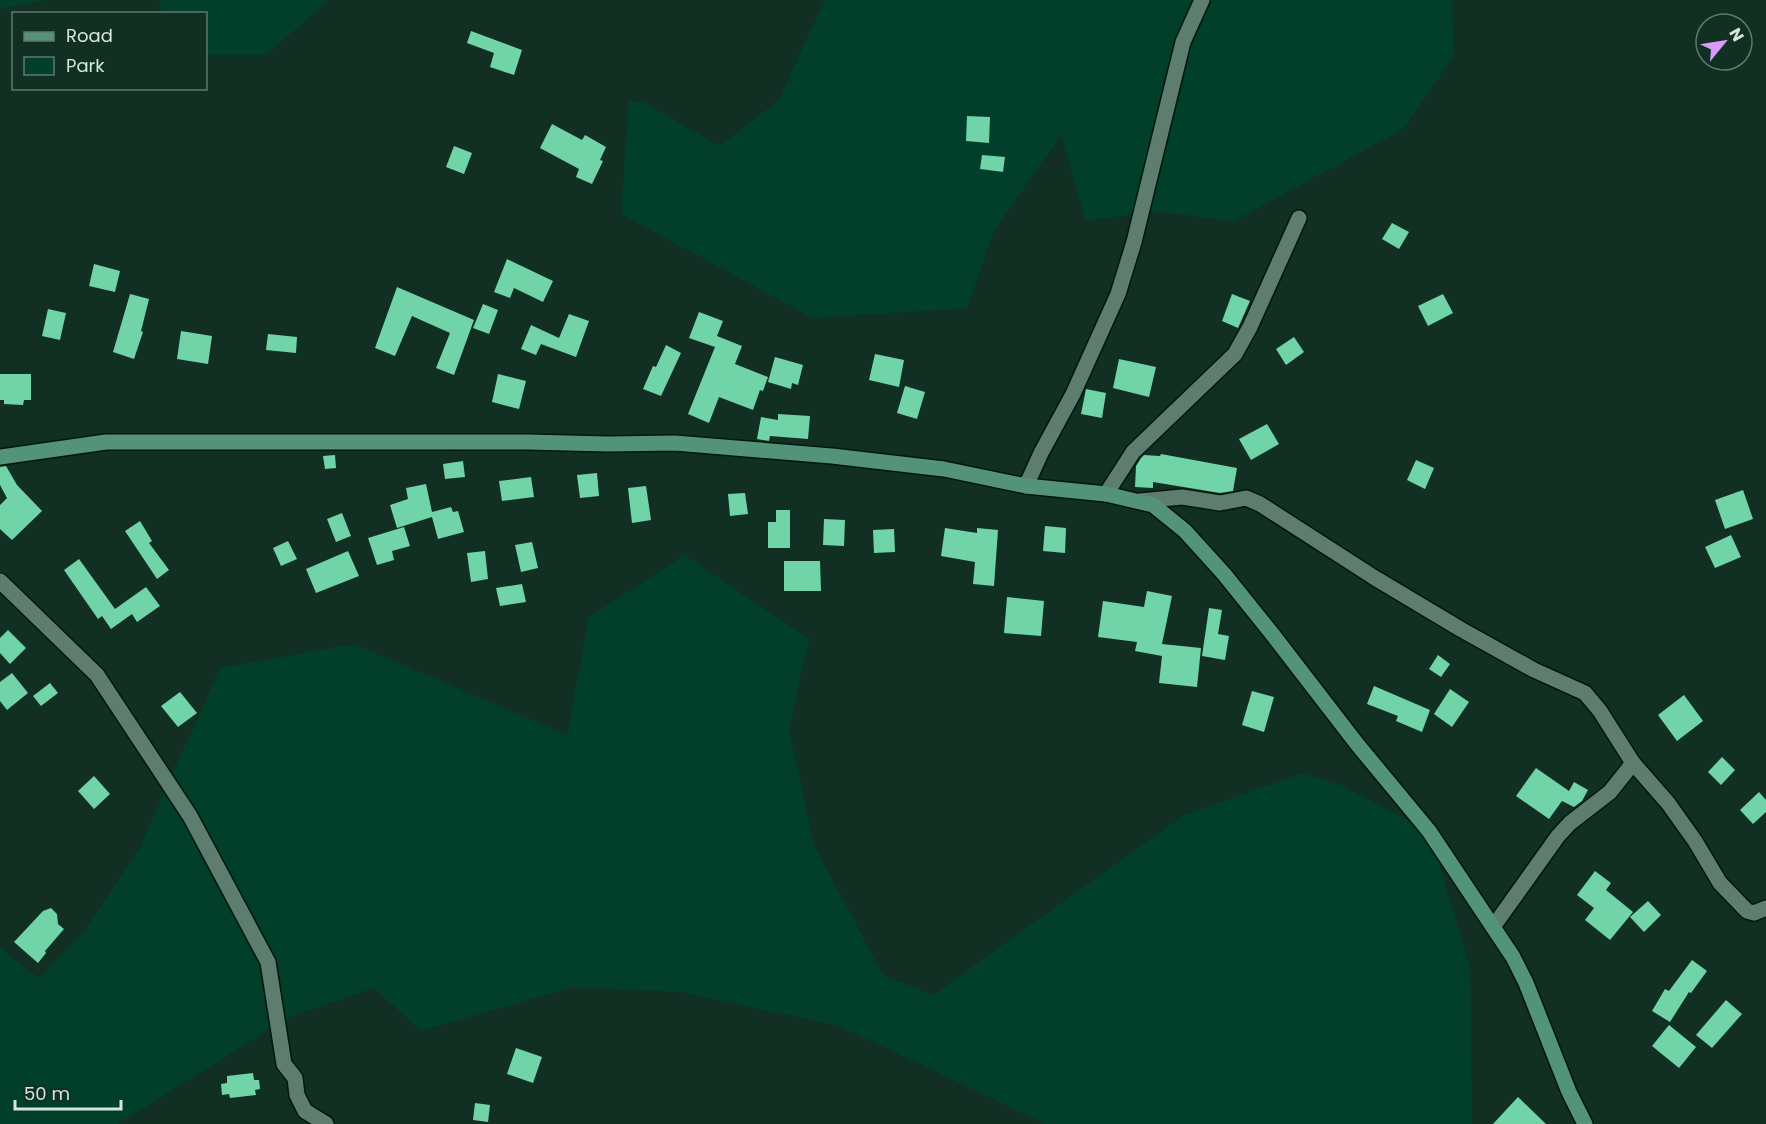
<svg xmlns="http://www.w3.org/2000/svg" width="1766" height="1124" viewBox="0 0 1766 1124" font-family="Poppins,sans-serif">
<style>
.green{fill:#013f2a}
.building{fill:#71d4a8}
.lines{fill:none;stroke-linecap:round;stroke-linejoin:round}
.street-casing{stroke:#00180c;stroke-width:18}
.secondary-casing{stroke:#00180c;stroke-width:18}
.street{stroke:#5d7e6e;stroke-width:15}
.secondary{stroke:#539479;stroke-width:15}
</style>
<rect width="100%" height="100%" fill="#113023"/>
<g class="green">
<path d="M 0,0 L 46,0 L 0,9 Z"/>
<path d="M 159,0 L 329,0 L 266,55 L 206,55 L 206,14 L 161,13 Z"/>
<path d="M 825,0 L 1452,0 L 1454,56 L 1403,129 L 1234,221 L 1154,211 L 1086,221 L 1061,135 L 994,231 L 967,308 L 813,318 L 621,214 L 629,101 L 645,103 L 719,146 L 778,101 Z"/>
<path d="M 685,555 L 809,639 L 789,730 L 814,845 L 883,975 L 933,995 L 1184,815 L 1303,773 L 1342,786 L 1429,831 L 1470,967 L 1472,1124 L 1046,1124 L 840,1026 L 680,992 L 573,987 L 421,1031 L 374,988 L 289,1017 L 118,1124 L 0,1124 L 0,948 L 39,978 L 83,933 L 140,847 L 220,668 L 354,644 L 567,735 L 589,617 Z"/>
</g>
<g class="building">
<path d="M 471,31 L 522,50 L 514,75 L 490,67 L 494,53 L 467,43 Z"/>
<path d="M 967,116 L 990,117 L 989,143 L 966,141 Z"/>
<path d="M 552,124 L 582,140 L 585,135 L 606,147 L 600,160 L 603,161 L 592,184 L 576,177 L 579,169 L 540,148 Z"/>
<path d="M 454,146 L 472,153 L 464,174 L 446,167 Z"/>
<path d="M 982,155 L 1005,157 L 1003,172 L 980,169 Z"/>
<path d="M 1392,223 L 1409,232 L 1399,249 L 1382,239 Z"/>
<path d="M 507,259 L 553,281 L 543,302 L 514,288 L 510,298 L 494,292 Z"/>
<path d="M 94,264 L 120,271 L 115,292 L 89,286 Z"/>
<path d="M 397,287 L 474,320 L 454,375 L 436,368 L 450,333 L 412,316 L 395,356 L 375,348 Z"/>
<path d="M 130,294 L 149,299 L 141,331 L 143,332 L 134,359 L 113,352 Z"/>
<path d="M 1232,294 L 1250,301 L 1238,328 L 1222,321 Z"/>
<path d="M 1443,294 L 1453,313 L 1428,326 L 1418,306 Z"/>
<path d="M 483,304 L 498,310 L 489,334 L 473,328 Z"/>
<path d="M 48,309 L 66,313 L 60,340 L 42,336 Z"/>
<path d="M 699,312 L 723,321 L 717,336 L 742,346 L 735,364 L 768,377 L 763,391 L 760,390 L 753,410 L 719,397 L 709,423 L 688,414 L 715,347 L 689,338 Z"/>
<path d="M 569,314 L 589,321 L 576,357 L 541,344 L 536,355 L 521,349 L 531,325 L 559,338 Z"/>
<path d="M 181,331 L 212,336 L 208,364 L 177,359 Z"/>
<path d="M 268,334 L 297,337 L 296,353 L 266,350 Z"/>
<path d="M 1294,337 L 1304,352 L 1286,365 L 1276,349 Z"/>
<path d="M 666,345 L 681,353 L 661,396 L 643,389 L 653,366 L 656,367 Z"/>
<path d="M 875,354 L 904,360 L 899,387 L 869,380 Z"/>
<path d="M 775,357 L 803,365 L 798,385 L 792,383 L 791,389 L 768,382 Z"/>
<path d="M 1119,359 L 1156,367 L 1149,397 L 1113,388 Z"/>
<path d="M 0,374 L 31,374 L 31,400 L 24,400 L 23,405 L 4,404 L 4,400 L 0,400 Z"/>
<path d="M 498,374 L 526,381 L 519,409 L 492,402 Z"/>
<path d="M 905,386 L 925,392 L 917,419 L 897,413 Z"/>
<path d="M 1086,389 L 1106,393 L 1102,418 L 1081,414 Z"/>
<path d="M 778,414 L 810,416 L 808,439 L 770,436 L 769,441 L 757,439 L 761,417 L 778,420 Z"/>
<path d="M 1267,424 L 1279,444 L 1251,460 L 1239,439 Z"/>
<path d="M 1161,454 L 1237,468 L 1233,491 L 1220,493 L 1153,482 L 1153,488 L 1135,487 L 1136,466 L 1141,458 L 1144,455 L 1160,456 Z"/>
<path d="M 335,455 L 336,468 L 325,469 L 323,456 Z"/>
<path d="M 1416,460 L 1434,468 L 1425,489 L 1407,480 Z"/>
<path d="M 463,461 L 465,477 L 445,479 L 443,464 Z"/>
<path d="M 6,466 L 17,485 L 42,511 L 12,540 L 0,529 L 0,505 L 7,498 L 0,485 L 0,467 Z"/>
<path d="M 597,473 L 599,496 L 580,498 L 577,475 Z"/>
<path d="M 531,477 L 534,497 L 502,501 L 499,481 Z"/>
<path d="M 426,484 L 432,512 L 451,507 L 453,512 L 458,511 L 464,532 L 438,539 L 432,517 L 397,528 L 390,505 L 408,499 L 406,488 Z"/>
<path d="M 646,486 L 651,520 L 632,523 L 628,488 Z"/>
<path d="M 1743,490 L 1753,519 L 1725,529 L 1715,500 Z"/>
<path d="M 745,493 L 748,514 L 730,516 L 728,494 Z"/>
<path d="M 776,510 L 790,510 L 790,548 L 768,548 L 768,522 L 776,522 Z"/>
<path d="M 342,513 L 351,536 L 336,542 L 327,519 Z"/>
<path d="M 824,519 L 845,520 L 844,546 L 823,545 Z"/>
<path d="M 140,521 L 152,541 L 149,543 L 169,570 L 157,579 L 125,531 Z"/>
<path d="M 1045,526 L 1066,528 L 1065,553 L 1043,551 Z"/>
<path d="M 404,527 L 410,546 L 392,551 L 394,560 L 377,565 L 368,538 Z"/>
<path d="M 945,528 L 977,533 L 977,528 L 998,530 L 994,586 L 973,584 L 975,562 L 941,556 Z"/>
<path d="M 894,529 L 895,552 L 874,553 L 873,530 Z"/>
<path d="M 1731,535 L 1741,557 L 1715,568 L 1705,547 Z"/>
<path d="M 288,541 L 297,559 L 281,566 L 273,548 Z"/>
<path d="M 532,542 L 538,568 L 521,572 L 515,545 Z"/>
<path d="M 348,551 L 359,576 L 316,593 L 306,569 Z"/>
<path d="M 485,551 L 488,579 L 471,582 L 467,553 Z"/>
<path d="M 79,559 L 115,609 L 146,587 L 160,606 L 137,622 L 132,614 L 111,629 L 102,616 L 98,619 L 64,570 Z"/>
<path d="M 784,561 L 820,561 L 821,591 L 784,591 Z"/>
<path d="M 522,584 L 526,602 L 500,606 L 496,588 Z"/>
<path d="M 1147,591 L 1172,596 L 1162,644 L 1201,648 L 1197,687 L 1159,683 L 1162,656 L 1135,651 L 1137,642 L 1098,637 L 1103,601 L 1144,607 Z"/>
<path d="M 1007,597 L 1044,601 L 1041,636 L 1004,633 Z"/>
<path d="M 1209,608 L 1222,610 L 1218,634 L 1229,636 L 1225,660 L 1202,656 Z"/>
<path d="M 8,630 L 26,648 L 10,664 L 0,653 L 0,638 Z"/>
<path d="M 1438,655 L 1450,664 L 1441,677 L 1429,669 Z"/>
<path d="M 12,673 L 28,693 L 7,710 L 0,701 L 0,682 Z"/>
<path d="M 50,683 L 58,693 L 41,706 L 33,696 Z"/>
<path d="M 1374,686 L 1430,710 L 1422,732 L 1396,721 L 1398,716 L 1367,704 Z"/>
<path d="M 1450,689 L 1469,702 L 1452,727 L 1434,714 Z"/>
<path d="M 1252,691 L 1274,697 L 1264,732 L 1242,725 Z"/>
<path d="M 180,692 L 197,713 L 178,727 L 161,706 Z"/>
<path d="M 1684,695 L 1703,721 L 1677,741 L 1658,715 Z"/>
<path d="M 1722,757 L 1735,770 L 1721,785 L 1708,772 Z"/>
<path d="M 1536,768 L 1569,791 L 1574,782 L 1588,790 L 1582,801 L 1574,807 L 1562,801 L 1549,819 L 1516,796 Z"/>
<path d="M 94,776 L 110,794 L 94,809 L 78,791 Z"/>
<path d="M 1759,792 L 1766,800 L 1766,812 L 1753,824 L 1740,810 Z"/>
<path d="M 1595,871 L 1611,883 L 1606,890 L 1633,912 L 1610,940 L 1585,920 L 1594,908 L 1577,895 Z"/>
<path d="M 1648,901 L 1661,915 L 1644,932 L 1630,917 Z"/>
<path d="M 51,908 L 57,914 L 58,924 L 64,929 L 45,951 L 46,953 L 38,963 L 14,942 L 43,911 Z"/>
<path d="M 1692,960 L 1707,971 L 1691,993 L 1689,992 L 1670,1022 L 1652,1011 L 1665,989 L 1669,991 Z"/>
<path d="M 1726,1000 L 1742,1014 L 1712,1048 L 1696,1035 Z"/>
<path d="M 1669,1025 L 1696,1047 L 1679,1068 L 1652,1046 Z"/>
<path d="M 516,1048 L 542,1057 L 533,1083 L 507,1074 Z"/>
<path d="M 253,1073 L 254,1080 L 259,1080 L 260,1089 L 255,1090 L 256,1095 L 230,1098 L 229,1094 L 222,1095 L 221,1084 L 227,1083 L 227,1076 Z"/>
<path d="M 1518,1097 L 1546,1124 L 1493,1124 Z"/>
<path d="M 475,1103 L 490,1105 L 488,1122 L 473,1120 Z"/>
</g>
<g class="lines">
<g class="street-casing">
<g id="street">
<path d="M 1026,486 L 1041,453 L 1073,394 L 1118,294 L 1134,242 L 1183,42 L 1202,0"/>
<path d="M 1106,494 L 1133,452 L 1235,354 L 1250,327 L 1299,218"/>
<path d="M 1140,501 L 1182,497 L 1220,503 L 1246,498 L 1260,504 L 1375,578 L 1462,630 L 1534,670 L 1585,693 L 1600,711 L 1633,763 L 1668,803 L 1695,841 L 1720,883 L 1747,911 L 1754,913 L 1766,908"/>
<path d="M 0,581 L 97,675 L 190,816 L 268,962 L 284,1064 L 295,1078 L 297,1095 L 305,1111 L 326,1124"/>
<path d="M 1493,927 L 1558,836 L 1570,823 L 1610,792 L 1633,763"/>
</g>
</g>
<g class="secondary-casing">
<path id="secondary" d="M 0,457 L 106,442 L 528,442 L 608,444 L 675,443 L 832,456 L 944,469 L 1026,486 L 1106,494 L 1153,505 L 1185,531 L 1224,574 L 1273,635 L 1357,744 L 1429,831 L 1513,957 L 1526,983 L 1569,1092 L 1585,1124"/>
</g>
<use href="#street" class="street"/>
<use href="#secondary" class="secondary"/>
</g>
<rect x="12" y="12" width="195" height="78" fill="#113023" stroke="#5f796d" stroke-width="1.5"/>
<rect x="24" y="32" width="30" height="9" fill="#539479" stroke="#5f796d" stroke-width="1.5"/>
<text x="66" y="42" font-size="18" fill="#d4e6dd">Road</text>
<rect x="24" y="57" width="30" height="18" fill="#013f2a" stroke="#5f796d" stroke-width="1.5"/>
<text x="66" y="72" font-size="18" fill="#d4e6dd">Park</text>
<g transform="translate(1724 42) rotate(60)"><circle r="28" fill="#113023" stroke="#5f796d" stroke-width="1.5"/>
<path d="M0-4.5L10 22L0 15L-10 22Z" fill="#d89bf8"/>
<text y="-9" font-size="16" font-weight="bold" text-anchor="middle" fill="#d4e6dd">N</text>
</g>
<path d="M15 1100v9h106v-9" fill="none" stroke="#d4e6dd" stroke-width="3"/>
<text x="24" y="1100" font-size="18" fill="#d4e6dd" stroke="#113023" stroke-width="4.5" paint-order="stroke">50 m</text>
</svg>
